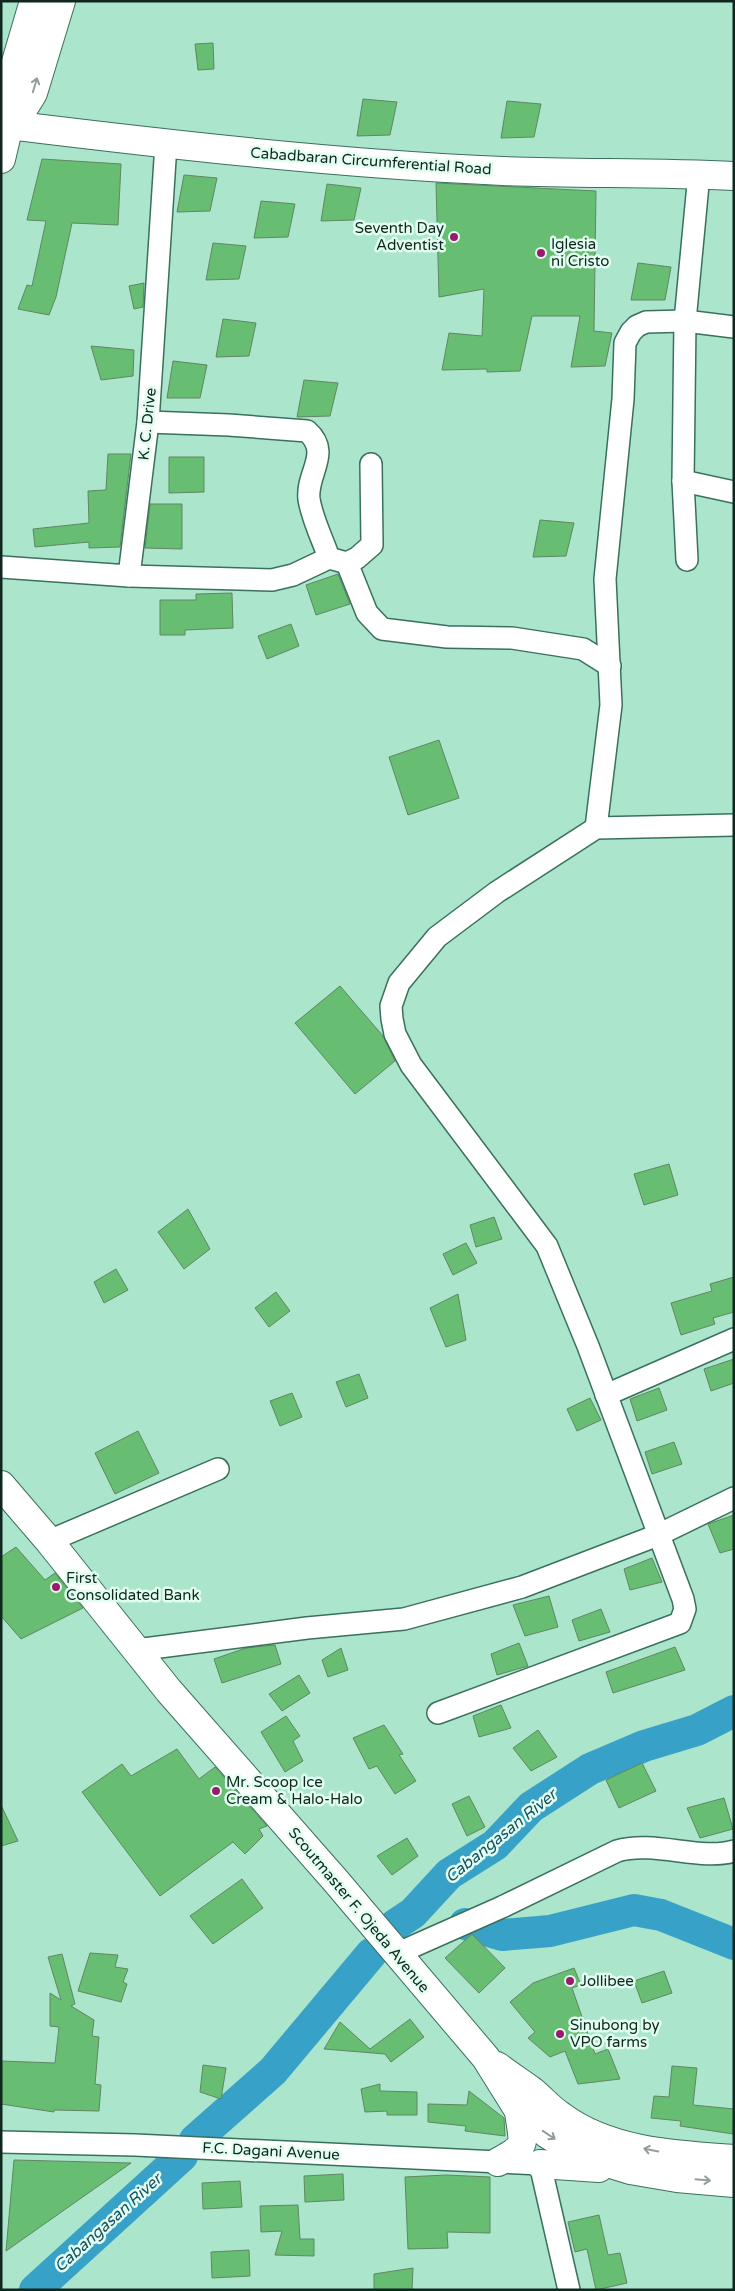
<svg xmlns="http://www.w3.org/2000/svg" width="735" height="2291" viewBox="0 0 735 2291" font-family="'Varela Round',sans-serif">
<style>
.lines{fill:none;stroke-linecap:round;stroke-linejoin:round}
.river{stroke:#38a1c7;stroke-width:32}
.building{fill:#67bd71;stroke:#608763}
.minor-casing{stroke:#39715c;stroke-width:24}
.major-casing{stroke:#39715c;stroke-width:30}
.highway-casing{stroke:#39715c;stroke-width:30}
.minor{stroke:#fff;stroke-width:21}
.major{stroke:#fff;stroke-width:28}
.highway{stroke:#fff;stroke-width:28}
.oneway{stroke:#939e9a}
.poi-dot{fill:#9b1a6e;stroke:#e1fef1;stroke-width:2}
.labels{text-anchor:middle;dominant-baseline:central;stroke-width:5;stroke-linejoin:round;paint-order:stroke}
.street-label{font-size:15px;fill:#0f271e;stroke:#e1fef1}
.poi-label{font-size:15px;fill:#0f271e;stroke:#e1fef1;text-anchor:start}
.water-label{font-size:16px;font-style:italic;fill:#175064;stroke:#e1fef1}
</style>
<rect width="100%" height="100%" fill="#aae5cc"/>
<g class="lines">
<g class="river">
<path d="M 465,1924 L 502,1935 L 550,1931 L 634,1910 L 661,1915 L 734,1944"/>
<path d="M 395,1925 L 413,1913 L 449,1874 L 495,1845 L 531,1807 L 590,1769 L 644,1746 L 697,1730 L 734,1711"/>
<path d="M 195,2140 L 273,2071 L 371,1954"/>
<path d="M 35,2290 L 182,2156"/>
</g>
</g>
<g class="building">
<path d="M 213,43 L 214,69 L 198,70 L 195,44 Z"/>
<path d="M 363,99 L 397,102 L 390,135 L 357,136 Z"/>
<path d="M 507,101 L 541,104 L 534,137 L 501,138 Z"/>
<path d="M 42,159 L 121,164 L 118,225 L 72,223 L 56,297 L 49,315 L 18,309 L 27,285 L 32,286 L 46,221 L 27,220 Z"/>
<path d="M 184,175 L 217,178 L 210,211 L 177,212 Z"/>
<path d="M 436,183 L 596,191 L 594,331 L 612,333 L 605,366 L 571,367 L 580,316 L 532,316 L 520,371 L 487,372 L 487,369 L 442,370 L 449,333 L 482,336 L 484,289 L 439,297 Z"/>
<path d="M 327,184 L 361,188 L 354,220 L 321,221 Z"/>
<path d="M 261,201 L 295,204 L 288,237 L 254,238 Z"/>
<path d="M 213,243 L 246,246 L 239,279 L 206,280 Z"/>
<path d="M 638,263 L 671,267 L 665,300 L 631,300 Z"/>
<path d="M 144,283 L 143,307 L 134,309 L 129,286 Z"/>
<path d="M 223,319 L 256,323 L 249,356 L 216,357 Z"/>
<path d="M 91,346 L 134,350 L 133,376 L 101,380 Z"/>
<path d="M 173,361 L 207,365 L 200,398 L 167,398 Z"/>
<path d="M 304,380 L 338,383 L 330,416 L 297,417 Z"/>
<path d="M 108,454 L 131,454 L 120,547 L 89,548 L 89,542 L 35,547 L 33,529 L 89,523 L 88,491 L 106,490 Z"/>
<path d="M 169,457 L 204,457 L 204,492 L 169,493 Z"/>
<path d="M 150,504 L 182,504 L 182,549 L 145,548 Z"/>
<path d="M 540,520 L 574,523 L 566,556 L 533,557 Z"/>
<path d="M 338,574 L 350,604 L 316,615 L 306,585 Z"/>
<path d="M 232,593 L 233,628 L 185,630 L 185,635 L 160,635 L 160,600 L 196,600 L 196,594 Z"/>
<path d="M 291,624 L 299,646 L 267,659 L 258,636 Z"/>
<path d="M 439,740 L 459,798 L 408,815 L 389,757 Z"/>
<path d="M 340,986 L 383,1036 L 395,1061 L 355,1094 L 295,1023 Z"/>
<path d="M 669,1164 L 678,1195 L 644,1205 L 634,1174 Z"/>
<path d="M 188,1209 L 210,1249 L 184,1269 L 158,1232 Z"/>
<path d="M 494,1217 L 502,1239 L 476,1247 L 470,1225 Z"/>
<path d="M 466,1243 L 477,1263 L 453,1275 L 443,1254 Z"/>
<path d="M 116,1269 L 128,1290 L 104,1303 L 94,1282 Z"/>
<path d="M 734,1277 L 734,1312 L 713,1318 L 715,1324 L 681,1335 L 671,1303 L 712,1291 L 710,1284 Z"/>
<path d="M 276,1292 L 290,1311 L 269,1327 L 255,1308 Z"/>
<path d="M 458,1294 L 466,1340 L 446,1347 L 430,1308 Z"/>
<path d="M 734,1359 L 734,1383 L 711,1391 L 704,1369 Z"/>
<path d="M 359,1374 L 368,1398 L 346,1407 L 336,1382 Z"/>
<path d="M 659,1388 L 667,1410 L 637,1421 L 630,1399 Z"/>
<path d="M 292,1393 L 302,1417 L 280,1426 L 270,1401 Z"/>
<path d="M 590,1398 L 601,1420 L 577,1431 L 567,1409 Z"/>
<path d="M 138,1431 L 159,1473 L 115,1494 L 95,1453 Z"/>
<path d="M 674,1442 L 682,1464 L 652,1474 L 645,1452 Z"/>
<path d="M 734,1515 L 734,1549 L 720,1553 L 708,1524 Z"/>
<path d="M 16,1547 L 45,1580 L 55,1573 L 83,1608 L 21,1639 L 1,1616 L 1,1557 Z"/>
<path d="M 652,1558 L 662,1582 L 630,1590 L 624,1569 Z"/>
<path d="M 549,1596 L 558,1627 L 525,1636 L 513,1605 Z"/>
<path d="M 601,1609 L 610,1632 L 579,1641 L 572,1620 Z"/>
<path d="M 519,1643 L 528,1666 L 497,1675 L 491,1654 Z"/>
<path d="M 275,1645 L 281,1664 L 222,1683 L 214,1659 L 246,1648 Z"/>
<path d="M 675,1647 L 685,1670 L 613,1693 L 606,1672 Z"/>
<path d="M 341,1648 L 348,1670 L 328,1677 L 322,1660 Z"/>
<path d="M 299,1675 L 310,1693 L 282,1711 L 269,1694 Z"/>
<path d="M 501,1705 L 511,1728 L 479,1737 L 473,1716 Z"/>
<path d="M 286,1716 L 300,1736 L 293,1741 L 303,1761 L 285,1772 L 261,1732 Z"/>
<path d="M 384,1725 L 403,1754 L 399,1755 L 416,1781 L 395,1794 L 377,1766 L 369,1769 L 353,1738 Z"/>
<path d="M 538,1730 L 557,1757 L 531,1771 L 513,1748 Z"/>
<path d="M 177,1749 L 199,1779 L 215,1767 L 267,1826 L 259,1829 L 263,1836 L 245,1854 L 233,1842 L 160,1896 L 82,1792 L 122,1764 L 131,1776 Z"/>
<path d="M 642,1763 L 656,1791 L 619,1808 L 606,1780 Z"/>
<path d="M 469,1796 L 485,1827 L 467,1836 L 452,1804 Z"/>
<path d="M 724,1798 L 733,1829 L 700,1838 L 687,1808 Z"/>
<path d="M 1,1805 L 18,1841 L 1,1846 Z"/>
<path d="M 407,1838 L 418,1856 L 392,1875 L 377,1856 Z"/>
<path d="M 242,1879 L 263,1908 L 213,1944 L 190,1916 Z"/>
<path d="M 472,1934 L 505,1968 L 479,1993 L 445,1958 Z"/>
<path d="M 90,1953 L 118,1955 L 115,1967 L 128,1969 L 123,1982 L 127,1984 L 121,2002 L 78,1991 Z"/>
<path d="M 62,1954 L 75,2004 L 71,2006 L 94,2020 L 92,2036 L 99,2037 L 95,2084 L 101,2085 L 99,2111 L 54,2110 L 54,2112 L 1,2104 L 1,2061 L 55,2063 L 59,2027 L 50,2026 L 50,1993 L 61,2000 L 48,1957 Z"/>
<path d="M 574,1968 L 581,1985 L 572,1988 L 595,2054 L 608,2049 L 620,2079 L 578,2084 L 565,2051 L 550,2057 L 528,2038 L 535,2032 L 510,2002 L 533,1983 Z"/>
<path d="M 664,1971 L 672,1993 L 642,2003 L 634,1981 Z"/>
<path d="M 410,2019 L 424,2037 L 391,2062 L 385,2054 L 324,2049 L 340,2022 L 370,2049 Z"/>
<path d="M 203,2065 L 226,2068 L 221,2099 L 200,2092 Z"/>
<path d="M 672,2066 L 697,2068 L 693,2105 L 734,2109 L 733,2134 L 680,2126 L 681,2121 L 651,2118 L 654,2096 L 669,2097 Z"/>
<path d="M 380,2084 L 380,2091 L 417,2092 L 417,2115 L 387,2115 L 387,2111 L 365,2112 L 361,2089 Z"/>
<path d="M 469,2091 L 504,2118 L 505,2136 L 465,2131 L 466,2126 L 428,2122 L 428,2104 L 467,2105 Z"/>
<path d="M 14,2160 L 131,2163 L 6,2251 Z"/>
<path d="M 343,2174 L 344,2200 L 305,2202 L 304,2176 Z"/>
<path d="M 446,2175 L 490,2177 L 490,2233 L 447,2232 L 448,2248 L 408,2249 L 405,2177 Z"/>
<path d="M 240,2181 L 242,2207 L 203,2209 L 202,2183 Z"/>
<path d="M 298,2205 L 300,2239 L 314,2239 L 314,2256 L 275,2255 L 282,2231 L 261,2232 L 260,2206 Z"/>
<path d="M 599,2215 L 608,2255 L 620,2253 L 627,2283 L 596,2290 L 587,2249 L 575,2252 L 568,2222 Z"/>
<path d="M 249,2250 L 250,2276 L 212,2278 L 211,2252 Z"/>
<path d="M 413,2268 L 412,2290 L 374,2290 L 374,2274 Z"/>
</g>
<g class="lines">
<g class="minor-casing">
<g id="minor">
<path d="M 148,422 L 229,425 L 307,431 C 332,453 306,473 309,499 C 312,519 323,540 329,558"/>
<path d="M 683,481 L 734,492"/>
<path d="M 687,560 L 683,481 L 685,321 L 699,174"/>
<path d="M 347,563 L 367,613 L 382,629 L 447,637 L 512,638 L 583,649 L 610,666"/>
<path d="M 1,567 L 129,576 L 148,422 L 166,144"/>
<path d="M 129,576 L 272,580 L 293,575 L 329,558 L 347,563 L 357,558 L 372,545 L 371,464"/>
<path d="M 596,828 L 611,705 L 605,579 L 623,399 L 625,343 L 631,332 L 637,326 L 646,322 L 685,321 L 734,327"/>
<path d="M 606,1395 L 734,1339"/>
<path d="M 49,1541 L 218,1469"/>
<path d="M 136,1650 L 307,1628 L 404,1619 L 522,1587 L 658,1535 L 734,1498"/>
<path d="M 438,1713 L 680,1623 L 685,1609 L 683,1599 L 588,1346 L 547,1246 L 411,1065 L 395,1034 L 392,1019 L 391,1006 L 399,983 L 437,937 L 497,892 L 596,828 L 734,825"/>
<path d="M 396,1954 L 502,1907 L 617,1851 C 654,1840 700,1861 734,1851"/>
<path d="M 1,2142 L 135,2145 L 540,2164 L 569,2290"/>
</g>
</g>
<g class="major-casing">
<path id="major" d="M 9,125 C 173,145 338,164 503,171 C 580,174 657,172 734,176"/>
</g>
<g class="highway-casing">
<g id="highway">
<path d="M 9,125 L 23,109 L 33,93 L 61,1"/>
<path d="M 1,159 L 9,125 L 7,106 L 8,89 L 34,1"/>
<path d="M 1,1485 L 49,1541 L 169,1691 L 335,1880 L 486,2058 L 519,2111 L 547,2134 L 579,2154 L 630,2170 L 677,2178 L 734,2183"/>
<path d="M 497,2066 C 509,2075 521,2083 532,2091 C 542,2099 550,2109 561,2116 C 609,2152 676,2155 734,2159"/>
<path d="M 498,2162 C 529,2145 523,2145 519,2111"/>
<path d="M 540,2164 L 599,2168"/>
</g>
</g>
<use href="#minor" class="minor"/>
<use href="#major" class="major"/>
<use href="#highway" class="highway"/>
</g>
<defs><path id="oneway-shaft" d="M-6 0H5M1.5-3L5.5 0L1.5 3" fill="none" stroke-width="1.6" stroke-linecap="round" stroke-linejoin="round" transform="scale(1.25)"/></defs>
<g class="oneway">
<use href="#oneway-shaft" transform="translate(35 85) rotate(-73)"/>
<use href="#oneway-shaft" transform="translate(549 2135) rotate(34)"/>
<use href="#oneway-shaft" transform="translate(651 2150) rotate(-169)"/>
<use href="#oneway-shaft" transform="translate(703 2180) rotate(5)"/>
</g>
<g class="poi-dot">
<circle cx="454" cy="237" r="5"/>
<circle cx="541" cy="253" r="5"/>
<circle cx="56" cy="1587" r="5"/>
<circle cx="216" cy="1791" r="5"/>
<circle cx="570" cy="1981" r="5"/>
<circle cx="560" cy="2034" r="5"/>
</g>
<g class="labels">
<g class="street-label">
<text transform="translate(371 161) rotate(4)">Cabadbaran Circumferential Road</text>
<text transform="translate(147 424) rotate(-84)">K. C. Drive</text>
<text transform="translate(359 1910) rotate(50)">Scoutmaster F. Ojeda Avenue</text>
<text transform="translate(271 2151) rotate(3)">F.C. Dagani Avenue</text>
</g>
<g class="poi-label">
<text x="444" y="228" text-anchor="end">Seventh Day<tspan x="444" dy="17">Adventist</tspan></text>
<text x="551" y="244">Iglesia<tspan x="551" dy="17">ni Cristo</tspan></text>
<text x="66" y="1578">First<tspan x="66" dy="17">Consolidated Bank</tspan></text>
<text x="226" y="1782">Mr. Scoop Ice<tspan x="226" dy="17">Cream &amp; Halo-Halo</tspan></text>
<text x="580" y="1981">Jollibee</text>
<text x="570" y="2025">Sinubong by<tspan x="570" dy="17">VPO farms</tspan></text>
</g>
<g class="water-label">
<text transform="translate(501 1836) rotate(-39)">Cabangasan River</text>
<text transform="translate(108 2223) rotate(-42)">Cabangasan River</text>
</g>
</g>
<rect width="735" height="2291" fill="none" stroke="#0f271e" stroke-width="5"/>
</svg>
